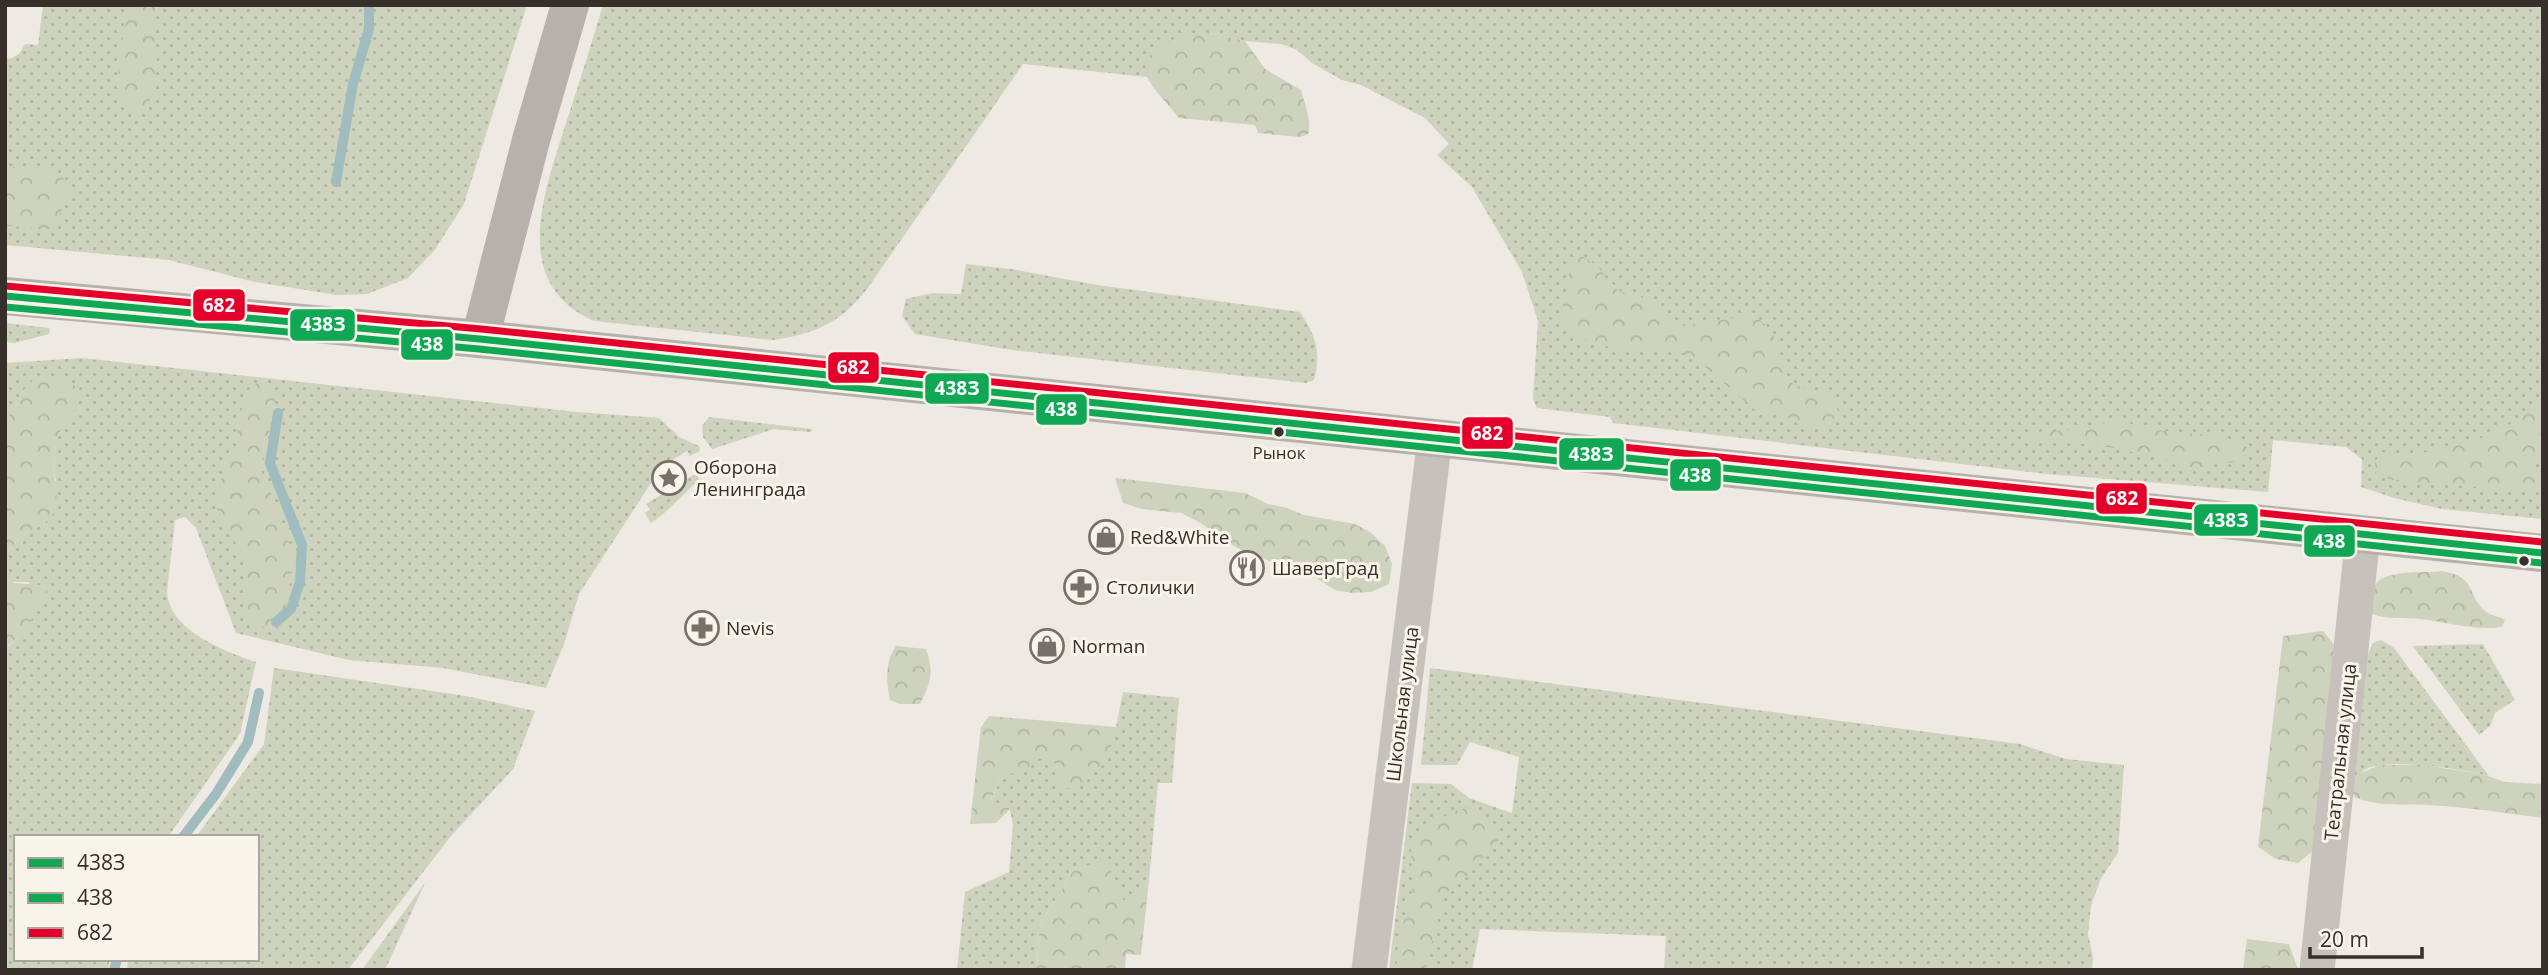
<svg xmlns="http://www.w3.org/2000/svg" width="2548" height="975" viewBox="0 0 2548 975" font-family="'Open Sans',sans-serif">
<style>
.grass{fill:url(#grass-dots)}
.forest{fill:url(#forest-crowns)}
.lines{fill:none;stroke-linecap:round;stroke-linejoin:round}
.stream{stroke:#a0bcbe;stroke-width:10}
.minor{stroke:#c7c1bb;stroke-width:35}
.secondary{stroke:#b7b1ac;stroke-width:38}
.bus-1-casing{stroke:#f9f4ea;stroke-width:12}
.bus-2-casing{stroke:#f9f4ea;stroke-width:12}
.bus-3-casing{stroke:#f9f4ea;stroke-width:12}
.bus-1{stroke:#10a855;stroke-width:7}
.bus-2{stroke:#10a855;stroke-width:7}
.bus-3{stroke:#e4002b;stroke-width:7}
.bus-dot{fill:#372f29;stroke:#f9f4ea;stroke-width:2.5}
.labels{text-anchor:middle;dominant-baseline:central;stroke-width:6;stroke-linejoin:round;paint-order:stroke}
.bus-label{font-size:17px;fill:#372f29;stroke:#f9f4ea}
.poi-label{font-size:19px;fill:#372f29;stroke:#f9f4ea;text-anchor:start}
.street-label{font-size:19px;fill:#372f29;stroke:#f9f4ea}
.line-badge{stroke:#f9f4ea;stroke-width:2.5}
.badge-label{font-size:19px;text-anchor:middle;font-weight:bold;fill:#fff}
</style>
<defs>
<pattern id="grass-dots" width="8" height="8" patternUnits="userSpaceOnUse" patternTransform="scale(1.75)"><rect width="8" height="8" fill="#ced3bd"/><path d="M2 2h.1M6 6h.1" fill="none" stroke="#b2b5a2" stroke-width="1.8" stroke-linecap="round"/></pattern>
<pattern id="forest-crowns" width="20" height="18" patternUnits="userSpaceOnUse" patternTransform="scale(1.75)"><rect width="20" height="18" fill="#ced3bd"/><path d="M2 6a3 3 0 1 1 6 0M12 15a3 3 0 1 1 6 0" fill="none" stroke="#b2b5a2"/></pattern>
</defs>
<rect width="100%" height="100%" fill="#eee9e2"/>
<g class="grass">
<path d="M 43,5 L 527,5 L 464,204 L 434,251 L 408,278 L 367,294 L 337,295 L 255,282 L 169,260 L 5,245 L 5,59 C 16,58 20,54 25,44 L 38,45 Z"/>
<path d="M 603,5 L 2543,5 L 2543,519 L 2442,509 L 2394,498 L 2361,487 L 2362,459 L 2346,447 L 2273,440 L 2268,492 L 2047,474 L 1613,423 L 1610,417 L 1537,408 L 1533,399 L 1538,321 L 1522,272 L 1472,187 L 1437,155 L 1449,144 L 1425,118 L 1361,85 L 1342,80 L 1312,63 L 1297,50 L 1281,44 L 1245,41 L 1209,33 L 1147,64 L 1147,77 L 1023,64 L 867,289 C 841,323 814,334 773,340 L 594,321 C 508,283 545,191 566,123 C 579,84 591,45 603,5 Z"/>
<path d="M 966,264 L 1011,269 L 1097,285 L 1300,312 C 1315,335 1322,352 1314,380 L 1306,383 L 1012,350 L 915,334 L 902,316 L 906,299 L 932,293 L 961,294 Z"/>
<path d="M 5,323 L 50,328 L 49,334 L 14,343 L 5,342 Z"/>
<path d="M 82,358 L 577,412 L 659,418 L 679,437 L 699,446 L 700,451 L 690,456 L 687,451 L 662,466 L 579,594 L 564,644 L 546,688 L 443,668 L 349,660 L 236,633 L 196,528 L 185,517 L 175,520 L 167,592 C 169,630 224,651 256,662 L 240,734 L 168,837 L 16,837 L 16,959 L 110,959 L 108,970 L 5,970 L 5,648 C 31,632 28,609 29,582 L 10,582 L 5,580 L 5,555 L 20,537 L 45,523 L 56,480 L 53,470 L 57,435 L 63,425 L 17,403 L 13,413 L 5,420 L 5,363 Z"/>
<path d="M 709,417 L 812,429 L 811,432 L 774,429 L 712,449 L 703,437 L 702,426 Z"/>
<path d="M 697,473 L 699,480 C 682,495 669,511 651,523 L 645,513 L 650,509 L 646,504 Z"/>
<path d="M 2381,640 L 2394,648 L 2489,776 C 2463,769 2387,757 2364,770 C 2360,773 2356,778 2352,782 L 2366,658 L 2373,643 Z"/>
<path d="M 2483,644 L 2515,700 L 2495,713 L 2490,726 L 2479,735 L 2413,646 Z"/>
<path d="M 274,668 L 466,696 L 535,711 L 513,769 L 450,837 L 348,970 L 127,970 L 128,959 L 257,959 L 257,837 L 196,837 L 264,744 Z"/>
<path d="M 1430,668 L 2020,744 L 2066,759 L 2124,765 L 2118,853 L 2101,878 L 2091,906 L 2088,934 L 2093,957 L 2092,970 L 1664,970 L 1666,936 L 1480,929 L 1472,970 L 1389,970 L 1412,783 L 1451,784 L 1469,798 L 1512,813 L 1519,757 L 1470,742 L 1457,765 L 1421,765 Z"/>
<path d="M 1123,692 L 1179,698 L 1172,783 L 1158,783 L 1149,880 L 1124,902 L 1105,860 L 1074,870 L 1039,926 L 1037,970 L 957,970 L 965,892 L 1009,872 L 1013,825 L 1010,809 L 990,801 L 1002,777 L 1039,758 L 1057,763 L 1116,727 Z"/>
<path d="M 425,883 L 385,970 L 362,970 Z"/>
</g>
<g class="forest">
<path d="M 126,5 L 156,5 L 154,33 L 157,51 L 156,87 L 144,112 L 126,113 L 117,87 Z"/>
<path d="M 1190,33 L 1209,33 L 1245,41 L 1265,69 L 1301,90 C 1305,104 1312,122 1308,134 L 1300,137 L 1258,133 L 1255,125 L 1179,118 C 1169,105 1156,93 1148,79 C 1134,54 1173,39 1190,33 Z"/>
<path d="M 5,166 L 45,169 L 62,175 C 78,206 57,200 59,227 C 46,233 23,226 8,226 L 5,229 Z"/>
<path d="M 1580,255 L 1595,264 L 1619,291 L 1654,301 L 1665,315 L 1684,326 L 1739,317 L 1756,317 L 1770,329 L 1778,344 L 1786,380 C 1801,389 1817,391 1833,398 L 1839,414 L 1821,430 L 1789,418 L 1755,410 L 1694,357 L 1678,351 L 1642,351 L 1605,346 L 1569,336 L 1560,321 L 1570,268 Z"/>
<path d="M 45,376 L 56,378 L 75,386 L 79,396 L 77,407 L 57,436 L 53,470 L 57,490 L 55,512 L 45,523 L 20,537 L 5,555 L 5,420 C 24,405 17,381 45,376 Z"/>
<path d="M 262,381 L 275,392 L 275,401 L 261,470 L 294,556 L 285,612 L 259,630 L 250,628 L 246,619 L 243,558 L 240,549 L 225,529 L 215,503 L 227,460 L 237,445 L 238,417 L 254,385 Z"/>
<path d="M 2543,404 L 2543,462 L 2535,464 L 2533,477 L 2543,479 L 2543,493 L 2394,480 L 2377,476 C 2372,466 2375,461 2381,452 L 2414,455 L 2482,438 L 2514,422 L 2527,410 Z"/>
<path d="M 2117,421 C 2135,424 2153,430 2171,432 C 2198,436 2229,431 2251,451 L 2243,461 L 2184,468 L 2173,461 L 2114,448 L 2085,444 L 2028,442 L 2032,435 L 2043,431 L 2061,431 Z"/>
<path d="M 1115,478 L 1245,493 L 1268,504 L 1287,508 L 1304,515 L 1355,524 L 1370,532 L 1385,546 L 1392,564 L 1389,584 L 1371,592 L 1352,593 L 1335,590 L 1305,571 L 1286,567 L 1245,552 L 1229,543 L 1199,522 L 1181,513 L 1142,509 L 1123,503 Z"/>
<path d="M 2441,571 C 2477,576 2466,594 2485,611 C 2491,616 2499,616 2505,620 L 2502,627 C 2476,631 2447,622 2421,619 C 2404,617 2388,620 2372,614 C 2372,606 2371,594 2374,587 C 2382,568 2425,574 2441,571 Z"/>
<path d="M 5,580 C 19,586 35,582 49,587 C 37,607 26,636 5,647 Z"/>
<path d="M 2323,631 L 2336,647 L 2313,851 L 2298,863 L 2276,859 L 2258,847 L 2283,636 Z"/>
<path d="M 896,646 L 926,649 C 934,673 931,682 920,704 L 900,704 L 890,700 C 886,682 885,661 896,646 Z"/>
<path d="M 989,716 L 1116,727 L 1105,763 L 1077,787 L 1056,790 L 1057,764 L 1039,758 L 1029,768 L 1002,777 L 990,800 L 1010,809 L 996,823 L 970,824 L 981,727 Z"/>
<path d="M 2380,765 L 2423,765 L 2482,774 L 2505,782 L 2543,784 L 2543,818 C 2505,813 2467,807 2429,805 C 2404,804 2378,807 2354,797 L 2350,789 L 2356,775 Z"/>
<path d="M 1468,807 C 1487,814 1495,820 1499,840 L 1464,879 L 1450,889 L 1441,901 L 1436,934 L 1428,950 L 1426,970 L 1398,970 C 1393,940 1410,913 1413,884 C 1414,869 1406,848 1416,836 C 1425,825 1455,810 1468,807 Z"/>
<path d="M 1105,859 L 1124,901 L 1149,880 L 1141,955 L 1126,954 L 1125,970 L 1037,970 L 1039,926 L 1074,870 Z"/>
<path d="M 2247,939 L 2289,944 L 2298,970 L 2243,970 Z"/>
</g>
<g class="lines">
<g class="stream">
<path d="M 336,182 L 353,84 L 369,29 L 369,5"/>
<path d="M 276,622 L 291,609 L 300,582 L 302,545 L 270,463 L 278,413"/>
<path d="M 183,837 L 216,794 L 248,742 L 259,693"/>
<path d="M 114,970 L 117,959"/>
</g>
<g class="minor">
<path d="M 1369,970 L 1435,438"/>
<path d="M 2317,970 L 2363,535"/>
</g>
<g class="secondary">
<path d="M 5,296 L 480,339 L 2543,553"/>
<path d="M 480,339 L 531,140 L 570,5"/>
</g>
<g class="bus-1-casing">
<path id="bus-1" d="M 5,296 L 480,339 L 2543,553"/>
</g>
<g class="bus-2-casing">
<path id="bus-2" d="M 5,307 L 479,349 L 2542,563"/>
</g>
<g class="bus-3-casing">
<path id="bus-3" d="M 6,286 L 481,329 L 2543,542"/>
</g>
<use href="#bus-1" class="bus-1"/>
<use href="#bus-2" class="bus-2"/>
<use href="#bus-3" class="bus-3"/>
</g>
<defs>
<g id="sight-ring" transform="scale(1.75)"><circle r="9.5" fill="#f9f4ea" stroke="#77706a" stroke-width="1.5"/><path d="M0-6L1.8-2.2L6-1.7L2.9 1.2L3.7 5.4L0 3.3L-3.7 5.4L-2.9 1.2L-6-1.7L-1.8-2.2Z" fill="#77706a"/></g>
<g id="shop-ring" transform="scale(1.75)"><circle r="9.5" fill="#f9f4ea" stroke="#77706a" stroke-width="1.5"/><path d="M-5-2.5h2.3a2.7 3.5 0 0 1 5.4 0H5L5.5 6h-11ZM-1.5-2.5h3a1.5 2.3 0 0 0-3 0Z" fill="#77706a"/></g>
<g id="restaurant-ring" transform="scale(1.75)"><circle r="9.5" fill="#f9f4ea" stroke="#77706a" stroke-width="1.5"/><path d="M-5-6h1v4h1v-4h1v4h1v-4h1v5L-1.5 .5V6h-2V.5L-5-1ZM5-6V6H3V1.5H1.5Q1.5-4 5-6Z" fill="#77706a"/></g>
<g id="pharmacy-ring" transform="scale(1.75)"><circle r="9.5" fill="#f9f4ea" stroke="#77706a" stroke-width="1.5"/><path d="M-2-6h4v4h4v4h-4v4h-4v-4h-4v-4h4Z" fill="#77706a"/></g>
</defs>
<g fill-rule="evenodd">
<use href="#sight-ring" x="669" y="478"/>
<use href="#shop-ring" x="1106" y="537"/>
<use href="#restaurant-ring" x="1247" y="568"/>
<use href="#pharmacy-ring" x="1081" y="587"/>
<use href="#pharmacy-ring" x="702" y="628"/>
<use href="#shop-ring" x="1047" y="646"/>
</g>
<g class="bus-dot">
<circle cx="1279" cy="432" r="6"/>
<circle cx="2524" cy="561" r="6"/>
</g>
<g class="labels">
<g class="bus-label">
<text x="1279" y="452">Рынок</text>
</g>
<g class="poi-label">
<text x="694" y="467">Оборона<tspan x="694" dy="22">Ленинграда</tspan></text>
<text x="1130" y="537">Red&amp;White</text>
<text x="1272" y="568">ШаверГрад</text>
<text x="1106" y="587">Столички</text>
<text x="726" y="628">Nevis</text>
<text x="1072" y="646">Norman</text>
</g>
<g class="street-label">
<text transform="translate(1402 704) rotate(-83)">Школьная улица</text>
<text transform="translate(2340 752) rotate(-84)">Театральная улица</text>
</g>
</g>
<g class="line-badge">
<rect x="192" y="288" width="54" height="34" rx="7" fill="#e4002b"/>
<rect x="289" y="308" width="67" height="34" rx="7" fill="#10a855"/>
<rect x="400" y="328" width="54" height="33" rx="7" fill="#10a855"/>
<rect x="827" y="351" width="53" height="33" rx="7" fill="#e4002b"/>
<rect x="924" y="372" width="66" height="33" rx="7" fill="#10a855"/>
<rect x="1035" y="393" width="53" height="33" rx="7" fill="#10a855"/>
<rect x="1461" y="416" width="53" height="34" rx="7" fill="#e4002b"/>
<rect x="1558" y="437" width="67" height="34" rx="7" fill="#10a855"/>
<rect x="1669" y="458" width="53" height="34" rx="7" fill="#10a855"/>
<rect x="2095" y="482" width="53" height="33" rx="7" fill="#e4002b"/>
<rect x="2193" y="503" width="66" height="34" rx="7" fill="#10a855"/>
<rect x="2303" y="524" width="53" height="34" rx="7" fill="#10a855"/>
</g>
<g class="badge-label">
<text x="219" y="312">682</text>
<text x="323" y="331">438З</text>
<text x="427" y="351">438</text>
<text x="853" y="374">682</text>
<text x="957" y="395">438З</text>
<text x="1061" y="416">438</text>
<text x="1487" y="440">682</text>
<text x="1591" y="461">438З</text>
<text x="1695" y="482">438</text>
<text x="2122" y="505">682</text>
<text x="2226" y="527">438З</text>
<text x="2329" y="548">438</text>
</g>
<rect width="2548" height="975" fill="none" stroke="#372f29" stroke-width="14"/>
<rect x="14" y="835" width="245" height="126" fill="#f9f4ea" stroke="#aba59d" stroke-width="2"/>
<rect x="28" y="858" width="35" height="10" fill="#10a855" stroke="#aba59d" stroke-width="2"/>
<text x="77" y="870" font-size="21" fill="#372f29">438З</text>
<rect x="28" y="893" width="35" height="10" fill="#10a855" stroke="#aba59d" stroke-width="2"/>
<text x="77" y="905" font-size="21" fill="#372f29">438</text>
<rect x="28" y="928" width="35" height="10" fill="#e4002b" stroke="#aba59d" stroke-width="2"/>
<text x="77" y="940" font-size="21" fill="#372f29">682</text>
<path d="M2310 947v10h112v-10" fill="none" stroke="#372f29" stroke-width="3.5"/>
<text x="2320" y="947" font-size="21" fill="#372f29" stroke="#f9f4ea" stroke-width="5" paint-order="stroke">20 m</text>
</svg>
